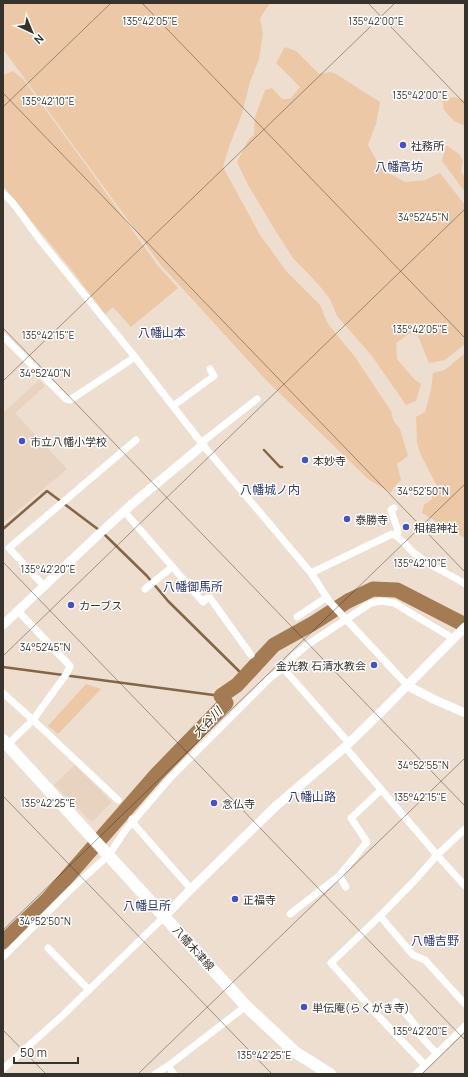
<svg xmlns="http://www.w3.org/2000/svg" width="468" height="1077" viewBox="0 0 468 1077" font-family="Manrope,'Noto Sans JP',sans-serif">
<style>
.built{fill:#e7d3bf}
.green{fill:#ecc8a6}
.lines{fill:none;stroke-linecap:round;stroke-linejoin:round}
.stream{stroke:#846547;stroke-width:2.5}
.river{stroke:#a47b52;stroke-width:15}
.minor{stroke:#fff;stroke-width:7}
.tertiary{stroke:#fff;stroke-width:9}
.primary{stroke:#fff;stroke-width:12}
.ticks{fill:none;stroke:#38322d;stroke-width:1;stroke-opacity:0.45}
.poi-dot{fill:#4651c6;stroke:#fff;stroke-width:1.5}
.labels{text-anchor:middle;dominant-baseline:central;stroke-width:3;stroke-linejoin:round;paint-order:stroke}
.poi-label{font-size:11px;fill:#38322d;stroke:#fff;text-anchor:start}
.street-label{font-size:11px;fill:#38322d;stroke:#fff}
.neighbourhood-label{font-size:12px;fill:#303a74;stroke:#fff}
.water-label{font-size:12px;font-style:italic;fill:#4c2e0c;stroke:#fff}
.ticks-label{font-size:10px;text-anchor:middle;fill:#38322d;stroke:#fff;stroke-width:3;stroke-linejoin:round;paint-order:stroke}
</style>
<rect width="100%" height="100%" fill="#edded0"/>
<g class="built">
<path d="M 39,380 L 45,386 L 15,413 L 67,469 L 3,523 L 3,413 Z"/>
<path d="M 75,765 L 112,802 L 92,822 L 54,785 Z"/>
</g>
<g class="green">
<path d="M 3,3 L 270,3 L 260,18 L 263,34 L 259,59 L 250,82 L 242,114 L 230,144 L 223,167 L 260,235 L 287,272 L 320,305 L 328,324 L 355,357 L 391,411 L 393,420 L 400,429 L 408,456 L 397,464 L 401,480 L 394,487 L 391,493 L 368,479 L 267,381 L 160,264 L 3,49 Z"/>
<path d="M 285,47 L 296,51 L 319,74 L 330,72 L 336,74 L 380,102 L 376,124 L 368,145 L 377,161 L 387,172 L 405,182 L 425,180 L 440,173 L 465,205 L 465,344 L 445,360 L 429,363 L 418,336 L 410,333 L 396,343 L 397,359 L 414,379 L 421,384 L 416,401 L 406,405 L 372,356 L 337,316 L 330,299 L 318,284 L 293,258 L 275,230 L 248,185 L 237,162 L 249,139 L 254,135 L 255,117 L 265,90 L 272,88 L 282,99 L 290,99 L 300,87 L 276,63 Z"/>
<path d="M 13,71 L 23,79 L 86,165 L 158,266 L 178,288 L 131,327 L 113,307 L 105,314 L 71,269 L 3,186 L 3,75 Z"/>
<path d="M 453,97 L 465,100 L 465,126 L 454,121 L 444,110 L 442,100 Z"/>
<path d="M 446,145 L 459,154 L 463,160 L 461,172 L 465,177 L 465,192 L 442,161 Z"/>
<path d="M 465,353 L 465,538 L 422,513 L 424,505 L 432,499 L 433,491 L 438,488 L 420,453 L 417,442 L 416,417 L 425,412 L 431,390 L 433,373 L 445,370 Z"/>
<path d="M 86,684 L 101,689 L 58,734 L 48,726 Z"/>
</g>
<g class="lines">
<g class="stream">
<path d="M 264,450 L 280,467 L 282,467"/>
<path d="M 3,529 L 47,491 L 99,530"/>
<path d="M 103,533 L 147,576 L 168,601 L 245,677"/>
<path d="M 3,667 L 221,696"/>
</g>
<path class="river" d="M 3,942 L 48,899 L 157,774 L 226,703 L 221,696 L 237,685 L 274,645 L 312,624 L 348,601 L 373,589 L 397,590 L 465,625"/>
<g class="minor">
<path d="M 3,193 L 13,203 L 40,240 L 135,357 L 203,445 L 311,573 L 329,601 L 408,686"/>
<path d="M 3,336 L 66,399 L 70,400 L 135,357"/>
<path d="M 173,406 L 214,376 L 210,369"/>
<path d="M 201,443 L 257,399"/>
<path d="M 394,508 L 391,510 L 398,531 L 397,536"/>
<path d="M 124,511 L 203,602 L 207,598 L 210,598 L 251,655"/>
<path d="M 311,573 L 392,534 C 401,537 407,547 414,553 C 429,566 448,573 465,584"/>
<path d="M 44,586 L 9,548 L 136,440"/>
<path d="M 145,589 L 172,567"/>
<path d="M 297,617 L 327,597"/>
<path d="M 283,668 L 349,743"/>
<path d="M 3,693 L 33,720 L 67,673 L 70,666 L 18,611"/>
<path d="M 7,745 L 33,720 L 118,800"/>
<path d="M 345,747 L 437,855 L 465,886"/>
<path d="M 132,819 L 132,822 L 191,889"/>
<path d="M 339,876 L 346,887"/>
<path d="M 290,914 L 339,876 L 367,842 L 351,818 L 381,790"/>
<path d="M 380,916 L 413,955 L 425,960 L 465,1004"/>
<path d="M 48,948 L 89,990"/>
<path d="M 3,957 L 71,889 L 109,855 L 124,832 L 170,778 L 270,678 L 283,668 L 293,657 L 307,645 L 371,603 L 381,601 L 394,603 L 454,639"/>
<path d="M 396,1002 L 416,1026 L 414,1029 L 437,1054"/>
<path d="M 425,1065 L 381,1019 L 331,963 L 380,916 L 417,878 L 437,855 L 465,829"/>
<path d="M 168,1066 L 174,1074"/>
<path d="M 3,1069 L 63,1015 L 165,916"/>
<path d="M 155,1074 L 168,1066 L 246,1006"/>
<path d="M 416,1074 L 465,1026"/>
</g>
<g class="tertiary">
<path d="M 3,625 L 99,534 L 132,504 L 203,445"/>
<path d="M 408,686 L 433,699 L 465,713"/>
<path d="M 165,916 L 191,889 L 276,806 L 345,747 L 383,710 L 465,627"/>
</g>
<path class="primary" d="M 3,740 L 246,1006 L 295,1052 L 330,1074"/>
</g>
<path class="ticks" d="M 142,3 L 465,338M 368,3 L 465,104M 3,93 L 465,572M 3,107 L 111,3M 3,328 L 465,806M 3,381 L 395,3M 3,562 L 465,1040M 3,656 L 465,209M 3,796 L 272,1074M 3,930 L 465,484M 3,1030 L 46,1074M 138,1074 L 465,758M 422,1074 L 465,1032"/>
<g class="poi-dot">
<circle cx="403" cy="145" r="4"/>
<circle cx="22" cy="441" r="4"/>
<circle cx="305" cy="460" r="4"/>
<circle cx="347" cy="519" r="4"/>
<circle cx="406" cy="527" r="4"/>
<circle cx="71" cy="605" r="4"/>
<circle cx="374" cy="665" r="4"/>
<circle cx="214" cy="803" r="4"/>
<circle cx="235" cy="899" r="4"/>
<circle cx="304" cy="1007" r="4"/>
</g>
<g class="labels">
<g class="poi-label">
<text x="411" y="145">社務所</text>
<text x="30" y="441">市立八幡小学校</text>
<text x="313" y="460">本妙寺</text>
<text x="355" y="519">泰勝寺</text>
<text x="414" y="527">相槌神社</text>
<text x="79" y="605">カーブス</text>
<text x="366" y="665" text-anchor="end">金光教 石清水教会</text>
<text x="222" y="803">念仏寺</text>
<text x="243" y="899">正福寺</text>
<text x="312" y="1007">単伝庵(らくがき寺)</text>
</g>
<g class="street-label">
<text transform="translate(194 948) rotate(48)">八幡木津線</text>
</g>
<g class="neighbourhood-label">
<text x="399" y="166">八幡高坊</text>
<text x="162" y="332">八幡山本</text>
<text x="270" y="489">八幡城ノ内</text>
<text x="193" y="586">八幡御馬所</text>
<text x="312" y="796">八幡山路</text>
<text x="147" y="905">八幡旦所</text>
<text x="435" y="940">八幡吉野</text>
</g>
<g class="water-label">
<text transform="translate(207 722) rotate(-46)">大谷川</text>
</g>
</g>
<g class="ticks-label">
<text x="150" y="25">135°42'05"E</text>
<text x="376" y="25">135°42'00"E</text>
<text x="420" y="99">135°42'00"E</text>
<text x="48" y="105">135°42'10"E</text>
<text x="423" y="221">34°52'45"N</text>
<text x="420" y="333">135°42'05"E</text>
<text x="48" y="339">135°42'15"E</text>
<text x="45" y="377">34°52'40"N</text>
<text x="423" y="495">34°52'50"N</text>
<text x="420" y="567">135°42'10"E</text>
<text x="48" y="573">135°42'20"E</text>
<text x="45" y="651">34°52'45"N</text>
<text x="423" y="769">34°52'55"N</text>
<text x="420" y="801">135°42'15"E</text>
<text x="48" y="807">135°42'25"E</text>
<text x="45" y="925">34°52'50"N</text>
<text x="420" y="1035">135°42'20"E</text>
<text x="264" y="1059">135°42'25"E</text>
</g>
<rect width="468" height="1077" fill="none" stroke="#38322d" stroke-width="8"/>
<g transform="translate(32 32) rotate(136)" stroke="#ffffff" stroke-width="3" paint-order="stroke">
<path d="M0-3L7 15L0 10L-7 15Z" fill="#38322d"/>
<text y="-6" font-size="11" font-weight="bold" text-anchor="middle" fill="#38322d">N</text>
</g>
<path d="M14 1057v6h64v-6" fill="none" stroke="#38322d" stroke-width="2"/>
<text x="20" y="1057" font-size="12" fill="#38322d" stroke="#ffffff" stroke-width="3" paint-order="stroke">50 m</text>
</svg>
